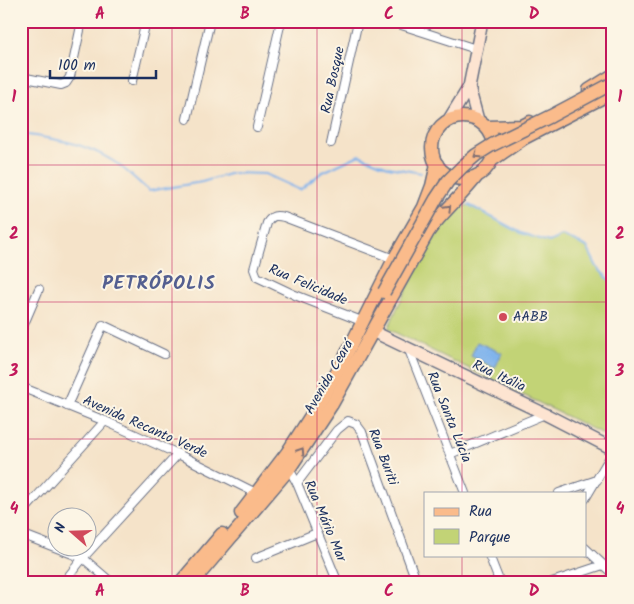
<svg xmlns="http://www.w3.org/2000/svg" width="634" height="604" viewBox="0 0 634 604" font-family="Kalam,sans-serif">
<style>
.green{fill:#c2d376;stroke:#6e816a}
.water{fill:#7eb2ec;stroke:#4c70a5}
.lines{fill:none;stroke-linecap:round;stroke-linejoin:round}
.stream{stroke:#7eb2ec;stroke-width:2}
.street-casing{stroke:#676e83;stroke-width:10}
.secondary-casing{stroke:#676e83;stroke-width:14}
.primary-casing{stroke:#676e83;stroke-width:15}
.street{stroke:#fff;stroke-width:8}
.secondary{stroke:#fde4d1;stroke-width:11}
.primary{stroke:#fabb8b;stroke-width:12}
.primary-bridge-casing{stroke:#676e83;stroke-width:15;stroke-linecap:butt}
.primary-bridge{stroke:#fabb8b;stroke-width:12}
.oneway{stroke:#7f6e72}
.grid{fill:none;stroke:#c2185b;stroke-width:1;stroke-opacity:0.55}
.poi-dot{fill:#d1495b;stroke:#fcf5e5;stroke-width:2}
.labels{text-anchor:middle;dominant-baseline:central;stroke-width:4;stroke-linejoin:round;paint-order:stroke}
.street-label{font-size:14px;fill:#1b2f5e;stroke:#fcf5e5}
.poi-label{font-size:14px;fill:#1b2f5e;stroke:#fcf5e5;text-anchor:start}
.district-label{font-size:19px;font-weight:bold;letter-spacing:1px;fill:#545f90;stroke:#fcf5e5}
.neatline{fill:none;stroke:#c2185b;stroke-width:2}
.grid-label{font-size:16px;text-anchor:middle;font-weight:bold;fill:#c2185b}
</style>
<rect width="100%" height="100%" fill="#fcf5e5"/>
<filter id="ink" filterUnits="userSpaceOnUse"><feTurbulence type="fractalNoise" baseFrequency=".02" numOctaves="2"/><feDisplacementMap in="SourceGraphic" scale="10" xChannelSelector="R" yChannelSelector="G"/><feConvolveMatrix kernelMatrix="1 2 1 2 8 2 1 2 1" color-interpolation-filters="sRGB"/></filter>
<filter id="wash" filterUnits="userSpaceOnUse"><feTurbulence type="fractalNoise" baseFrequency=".0096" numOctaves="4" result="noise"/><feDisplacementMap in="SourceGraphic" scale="20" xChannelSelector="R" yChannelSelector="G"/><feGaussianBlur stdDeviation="1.12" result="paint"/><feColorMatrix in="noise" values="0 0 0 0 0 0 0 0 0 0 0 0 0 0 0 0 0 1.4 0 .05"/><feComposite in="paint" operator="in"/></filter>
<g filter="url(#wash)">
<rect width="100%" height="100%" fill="#f5e3c9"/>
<path class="green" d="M 469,205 L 521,233 L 549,242 L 562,236 L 587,247 L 597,267 L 613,284 L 613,439 L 388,329 L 398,306 L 429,247 L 441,228 L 461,207 Z"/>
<path class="water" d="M 477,342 L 502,353 L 495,368 L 471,356 Z"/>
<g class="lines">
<g class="stream">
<path d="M 21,134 C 55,139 83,142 113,161 C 126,169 137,181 149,191 L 202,182 L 233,173 L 265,174 L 300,190 L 321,173 L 359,155 L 388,167 L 421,173"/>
<path d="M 469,205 L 521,233 L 549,242 L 562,236 L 587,247 L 597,267 L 613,284"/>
</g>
</g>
</g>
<g filter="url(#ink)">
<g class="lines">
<g class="street-casing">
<g id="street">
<path d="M 389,21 L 476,49"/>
<path d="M 21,77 L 61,85 L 66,83 L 70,77 L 82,21"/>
<path d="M 132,81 L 146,21"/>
<path d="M 187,119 L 210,21"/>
<path d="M 257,127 L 281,21"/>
<path d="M 331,143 L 358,21"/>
<path d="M 364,322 L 295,295 L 257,277 L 254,269 L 267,223 C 272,215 276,215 284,217 L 394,259"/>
<path d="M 21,331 L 39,289"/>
<path d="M 409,350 L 465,493"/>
<path d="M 21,387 L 105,421 L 178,454 L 256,493"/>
<path d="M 67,406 L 103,325 L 164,354"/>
<path d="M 450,454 L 545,414"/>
<path d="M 289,469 L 297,483 L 338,583"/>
<path d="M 297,483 L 337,430 L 348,421 L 356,424 L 362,432 L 417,583"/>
<path d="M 559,493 L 597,480"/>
<path d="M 585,499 L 613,452"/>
<path d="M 21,514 L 105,421"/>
<path d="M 21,534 L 83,558 L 112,583"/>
<path d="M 585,548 L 613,574"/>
<path d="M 489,555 L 500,583"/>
<path d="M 256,558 L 317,533"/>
<path d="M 63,583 L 83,558 L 178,454"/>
<path d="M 549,583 L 603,565"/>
</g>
</g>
<g class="secondary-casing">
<g id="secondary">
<path d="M 469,87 L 478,120"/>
<path d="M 448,121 L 469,87 L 482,21"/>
<path d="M 372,331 L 545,414 L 613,449"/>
</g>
</g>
<g class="primary-casing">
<g id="primary">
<path d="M 589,90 L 613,75"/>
<circle cx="463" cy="148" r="31"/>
<path d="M 487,127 L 522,126 L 530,122"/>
<path d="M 492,160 L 524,138 L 613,92"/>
<path d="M 241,513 L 287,453 L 321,400 L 343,361 L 394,259 L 424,207 L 432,186 L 437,164"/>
<path d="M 180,583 L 222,534"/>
<path d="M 192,583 L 289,469 L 332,404 L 428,232 C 442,212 462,196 477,176"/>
</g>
</g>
<use href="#street" class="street"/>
<use href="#secondary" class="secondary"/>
<use href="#primary" class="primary"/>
<g class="primary-bridge-casing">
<path id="primary-bridge" d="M 384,292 L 436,199 L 448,181 L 462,167 L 476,155 L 492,145 L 551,116 L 613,83"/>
</g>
<use href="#primary-bridge" class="primary-bridge"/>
</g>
<defs><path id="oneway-chevron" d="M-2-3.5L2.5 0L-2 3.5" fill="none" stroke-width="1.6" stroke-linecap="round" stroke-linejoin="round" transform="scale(1.25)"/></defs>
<g class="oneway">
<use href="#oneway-chevron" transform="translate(477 155) rotate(146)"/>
<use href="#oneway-chevron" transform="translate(448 208) rotate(-46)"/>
<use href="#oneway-chevron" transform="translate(301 451) rotate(-57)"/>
</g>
</g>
<path class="grid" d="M 172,21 L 172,583M 317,21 L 317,583M 462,21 L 462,493M 21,165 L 613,165M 21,302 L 613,302M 21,439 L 613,439M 462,555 L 462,583"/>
<circle class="poi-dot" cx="503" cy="317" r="5"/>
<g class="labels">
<g class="street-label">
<text transform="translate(333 80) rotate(-78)">Rua Bosque</text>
<text transform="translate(308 285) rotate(23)">Rua Felicidade</text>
<text transform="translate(499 376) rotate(25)">Rua Itália</text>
<text transform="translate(329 377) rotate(-60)">Avenida Ceará</text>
<text transform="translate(449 417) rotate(68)">Rua Santa Lúcia</text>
<text transform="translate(145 427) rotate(24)">Avenida Recanto Verde</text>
<text transform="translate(383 457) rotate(69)">Rua Buriti</text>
<text transform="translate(325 521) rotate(67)">Rua Mário Mar</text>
</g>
<g class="poi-label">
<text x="513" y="317">AABB</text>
</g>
<g class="district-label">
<text x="159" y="284">PETRÓPOLIS</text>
</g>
</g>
<rect width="634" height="604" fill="none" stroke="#fcf5e5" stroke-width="55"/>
<rect x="424" y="492" width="162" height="65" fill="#fcf5e5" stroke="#a2a6af"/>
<rect x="434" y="508" width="25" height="8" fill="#fabb8b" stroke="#a2a6af"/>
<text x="469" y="516" font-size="15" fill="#1b2f5e">Rua</text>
<rect x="434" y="529" width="25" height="15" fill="#c2d376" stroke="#a2a6af"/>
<text x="469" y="542" font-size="15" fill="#1b2f5e">Parque</text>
<g transform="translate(72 532) rotate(290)"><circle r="24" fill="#fcf5e5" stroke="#a2a6af"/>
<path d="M0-4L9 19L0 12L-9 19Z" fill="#d1495b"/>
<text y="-8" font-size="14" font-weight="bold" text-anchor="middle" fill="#1b2f5e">N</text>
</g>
<path d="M50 70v8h106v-8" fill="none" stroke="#1b2f5e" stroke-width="2.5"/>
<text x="58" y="70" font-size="15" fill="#1b2f5e" stroke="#fcf5e5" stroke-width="4" paint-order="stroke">100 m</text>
<rect x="28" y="28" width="578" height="548" class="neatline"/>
<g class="grid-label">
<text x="100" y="19">A</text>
<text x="245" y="19">B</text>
<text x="389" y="19">C</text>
<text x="534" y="19">D</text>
<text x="14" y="102">1</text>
<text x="620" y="102">1</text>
<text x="14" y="239">2</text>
<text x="620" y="239">2</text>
<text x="14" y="376">3</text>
<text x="620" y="376">3</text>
<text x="14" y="514">4</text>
<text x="620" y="514">4</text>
<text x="100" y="596">A</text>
<text x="245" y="596">B</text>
<text x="389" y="596">C</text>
<text x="534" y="596">D</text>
</g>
</svg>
